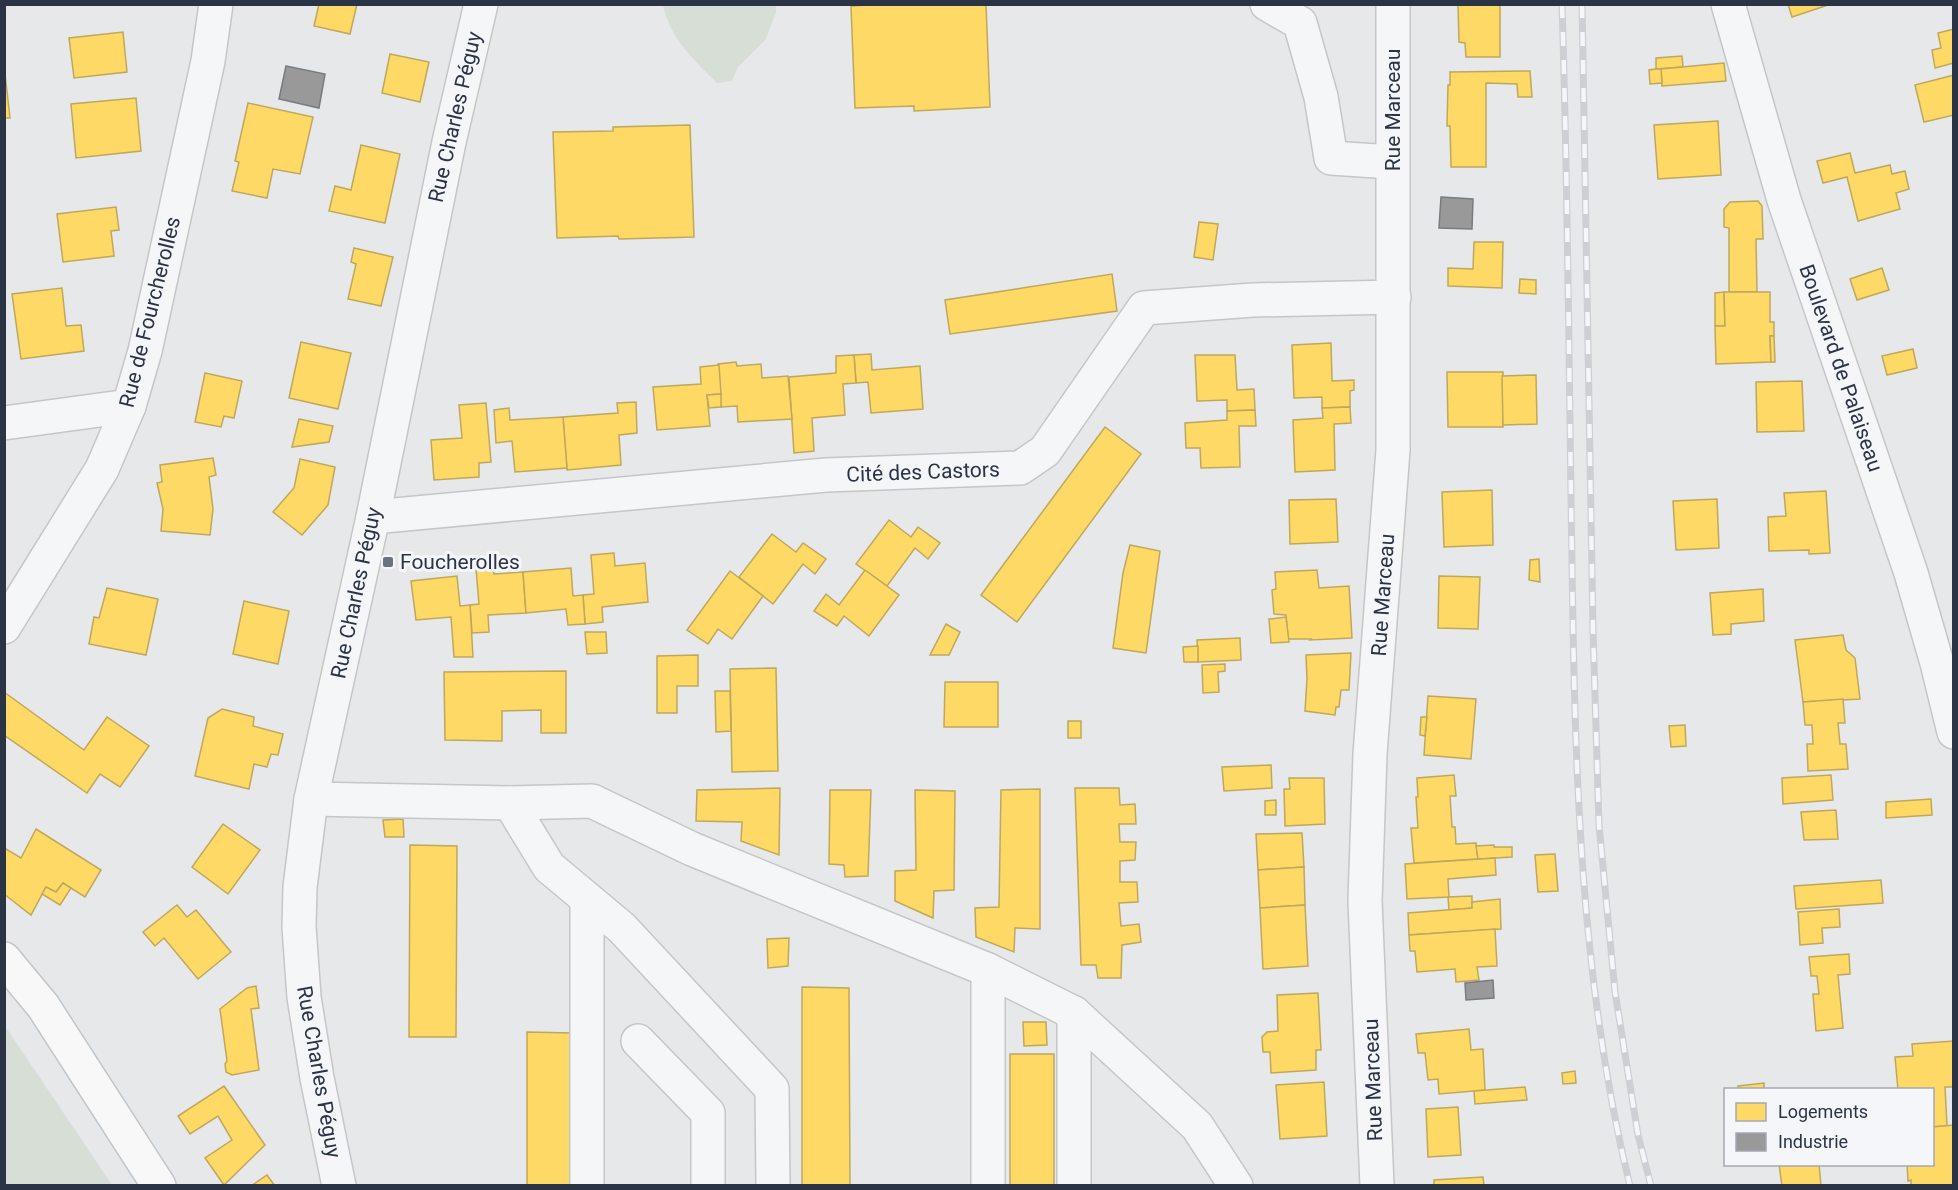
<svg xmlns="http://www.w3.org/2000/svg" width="1958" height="1190" viewBox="0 0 1958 1190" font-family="Roboto,sans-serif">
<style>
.green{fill:#d6ded6}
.homes{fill:#ffd966;stroke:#bfa85c;stroke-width:1.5}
.industry{fill:#999;stroke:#787b80;stroke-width:1.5}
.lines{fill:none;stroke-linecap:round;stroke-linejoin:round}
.minor-casing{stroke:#c4c6c8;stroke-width:36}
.major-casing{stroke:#c2c5c8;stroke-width:36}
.minor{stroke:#f5f6f7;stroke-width:33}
.major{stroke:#f8f8f8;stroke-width:33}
.rail-casing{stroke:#cecfd2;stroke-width:7}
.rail{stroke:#f4f6f9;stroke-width:4.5;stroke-dasharray:14;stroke-linecap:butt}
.poi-dot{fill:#6c737f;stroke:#f4f6f9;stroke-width:2}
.labels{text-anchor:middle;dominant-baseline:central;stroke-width:6;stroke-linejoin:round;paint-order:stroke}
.street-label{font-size:21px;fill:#2b3445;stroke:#f4f6f9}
.poi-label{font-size:21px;fill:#2b3445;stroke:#f4f6f9;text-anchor:start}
</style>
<rect width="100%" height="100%" fill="#e6e8ea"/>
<g class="green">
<path d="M 663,5 L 776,4 L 776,12 L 766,39 L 738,67 L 732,81 L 717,83 C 693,59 670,38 663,5 Z"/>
<path d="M 4,1026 L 5,1026 L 112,1185 L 5,1185 Z"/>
</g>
<g class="homes">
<path d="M 319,4 L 357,4 L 350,34 L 314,26 Z"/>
<path d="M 884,4 L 986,4 L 990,107 L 914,111 L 914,106 L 855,108 L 851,6 Z"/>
<path d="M 1458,4 L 1500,4 L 1500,57 L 1466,57 L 1465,43 L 1459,42 Z"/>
<path d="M 1788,4 L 1831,4 L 1792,17 Z"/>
<path d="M 1954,29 L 1954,63 L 1935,68 L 1932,50 L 1941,48 L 1938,33 Z"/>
<path d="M 123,32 L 127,72 L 74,78 L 69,38 Z"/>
<path d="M 390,54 L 429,62 L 420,102 L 382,93 Z"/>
<path d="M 1682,56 L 1683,67 L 1656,69 L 1656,58 Z"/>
<path d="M 1724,63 L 1726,81 L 1662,86 L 1661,69 Z"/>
<path d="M 4,65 L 10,118 L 4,118 Z"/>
<path d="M 1656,69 L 1661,69 L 1662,83 L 1650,84 L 1649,70 Z"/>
<path d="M 1530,71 L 1532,97 L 1518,97 L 1517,84 L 1486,83 L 1486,167 L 1451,167 L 1450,126 L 1447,126 L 1448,85 L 1450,85 L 1450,72 Z"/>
<path d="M 1954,75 L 1954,115 L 1924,122 L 1915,85 Z"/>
<path d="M 136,98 L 141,151 L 76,158 L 71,104 Z"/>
<path d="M 248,103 L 313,117 L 300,174 L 273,169 L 267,198 L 232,191 L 239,162 L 235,161 Z"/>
<path d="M 1718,121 L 1721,175 L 1658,179 L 1654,125 Z"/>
<path d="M 690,125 L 694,237 L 619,239 L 618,236 L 557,238 L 553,132 L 613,131 L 613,127 Z"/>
<path d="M 361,145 L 400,154 L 385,223 L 329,211 L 335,186 L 351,190 Z"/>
<path d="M 1850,153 L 1855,173 L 1890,165 L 1892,174 L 1905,171 L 1909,189 L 1896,193 L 1900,209 L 1858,221 L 1847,177 L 1823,183 L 1817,161 Z"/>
<path d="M 1758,201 L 1762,206 L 1763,239 L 1756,239 L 1757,292 L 1729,292 L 1729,228 L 1724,227 L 1724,209 L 1730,202 Z"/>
<path d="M 116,207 L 119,230 L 111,231 L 114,256 L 63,262 L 57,214 Z"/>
<path d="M 1199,222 L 1218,224 L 1213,260 L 1194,257 Z"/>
<path d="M 1474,242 L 1503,242 L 1502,288 L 1448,286 L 1448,268 L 1473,269 Z"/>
<path d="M 354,248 L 393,257 L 381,306 L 348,299 L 356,264 L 351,262 Z"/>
<path d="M 1882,268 L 1889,290 L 1857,300 L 1850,279 Z"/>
<path d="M 1112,274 L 1117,311 L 950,334 L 945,300 Z"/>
<path d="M 1520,279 L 1536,280 L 1536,294 L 1519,293 Z"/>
<path d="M 62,288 L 66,326 L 81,325 L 84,351 L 21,359 L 12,294 Z"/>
<path d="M 1724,292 L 1725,326 L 1715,326 L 1715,293 Z"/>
<path d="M 1724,292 L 1770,292 L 1770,322 L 1774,322 L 1774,336 L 1770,336 L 1771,362 L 1716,364 L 1715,326 L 1725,326 Z"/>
<path d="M 1770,336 L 1774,336 L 1775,362 L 1771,362 Z"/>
<path d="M 301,342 L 351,353 L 338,409 L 289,398 Z"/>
<path d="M 1331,343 L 1332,381 L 1354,380 L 1354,390 L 1350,391 L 1350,407 L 1322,408 L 1322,397 L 1294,398 L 1292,345 Z"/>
<path d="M 1913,349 L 1917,368 L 1887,375 L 1882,356 Z"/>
<path d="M 871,354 L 872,370 L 920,366 L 923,409 L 871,413 L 868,382 L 856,383 L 854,355 Z"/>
<path d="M 854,355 L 856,383 L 843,384 L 845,415 L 812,418 L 814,451 L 794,453 L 789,377 L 836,373 L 836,356 Z"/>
<path d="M 1195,355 L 1235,355 L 1237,390 L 1254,389 L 1255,410 L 1227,411 L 1227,400 L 1197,401 Z"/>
<path d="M 736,362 L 737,366 L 761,364 L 762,378 L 788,376 L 792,419 L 738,422 L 737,406 L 721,407 L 718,364 Z"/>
<path d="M 719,365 L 721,394 L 707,395 L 710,426 L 657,430 L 653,387 L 701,384 L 700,367 Z"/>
<path d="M 1447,372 L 1503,372 L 1503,427 L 1448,427 Z"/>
<path d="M 205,373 L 242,381 L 234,418 L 224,416 L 221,427 L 195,422 Z"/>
<path d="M 1536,375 L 1537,424 L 1503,425 L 1502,376 Z"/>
<path d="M 1802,381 L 1804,431 L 1757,432 L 1756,382 Z"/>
<path d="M 721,394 L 721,407 L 709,408 L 707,395 Z"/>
<path d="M 636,402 L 637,433 L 619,435 L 621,465 L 567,470 L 563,417 L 618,413 L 617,403 Z"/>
<path d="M 486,403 L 491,462 L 479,463 L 479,477 L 434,480 L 431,440 L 462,438 L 459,405 Z"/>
<path d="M 1350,407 L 1351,423 L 1334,424 L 1335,470 L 1295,472 L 1293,420 L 1323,418 L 1322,408 Z"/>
<path d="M 509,408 L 510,420 L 563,417 L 567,468 L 515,472 L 512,441 L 496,443 L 494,410 Z"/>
<path d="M 1255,410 L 1256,426 L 1239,426 L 1240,467 L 1201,468 L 1200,448 L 1186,448 L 1185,423 L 1227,420 L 1227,411 Z"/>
<path d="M 299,419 L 333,426 L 329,442 L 292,447 Z"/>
<path d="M 1105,427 L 1141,454 L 1017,622 L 981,595 Z"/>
<path d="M 213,458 L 216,475 L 209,477 L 213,509 L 210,535 L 161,531 L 163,509 L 157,483 L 162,482 L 160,465 Z"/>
<path d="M 300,459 L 335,467 L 328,505 L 302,535 L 273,512 L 294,488 Z"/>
<path d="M 1492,490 L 1493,545 L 1444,547 L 1442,492 Z"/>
<path d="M 1826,491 L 1830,553 L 1809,554 L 1809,550 L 1769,551 L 1768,517 L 1786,516 L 1784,493 Z"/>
<path d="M 1336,499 L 1338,542 L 1290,544 L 1289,500 Z"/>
<path d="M 1717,499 L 1719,548 L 1676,550 L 1673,501 Z"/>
<path d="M 889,520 L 911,537 L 918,527 L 940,543 L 928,559 L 915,548 L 887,586 L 856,564 Z"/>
<path d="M 772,534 L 796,552 L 803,543 L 826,559 L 815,574 L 803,564 L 773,604 L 739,577 Z"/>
<path d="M 1130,545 L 1160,551 L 1146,653 L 1113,648 L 1123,573 Z"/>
<path d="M 614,553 L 615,566 L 645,563 L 648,602 L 602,607 L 603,622 L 585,624 L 583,595 L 594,594 L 591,555 Z"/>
<path d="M 1539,559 L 1540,582 L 1529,580 L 1530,560 Z"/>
<path d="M 493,568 L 494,574 L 523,572 L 526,613 L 488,615 L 489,632 L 472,633 L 470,605 L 479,604 L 476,569 Z"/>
<path d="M 571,568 L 573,596 L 583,595 L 585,624 L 568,625 L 566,609 L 526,613 L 523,572 Z"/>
<path d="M 865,570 L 899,595 L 869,636 L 844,616 L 837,626 L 814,611 L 826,594 L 839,605 Z"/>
<path d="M 1317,570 L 1319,588 L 1349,586 L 1352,638 L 1310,640 L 1311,639 L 1288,639 L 1286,615 L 1274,614 L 1272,590 L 1276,589 L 1275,572 Z"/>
<path d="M 730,571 L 763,596 L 732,639 L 718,629 L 708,644 L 687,630 Z"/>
<path d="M 457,576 L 460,606 L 470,605 L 473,657 L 454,657 L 451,617 L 416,620 L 411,581 Z"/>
<path d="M 1439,576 L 1480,577 L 1478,629 L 1438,628 Z"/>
<path d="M 107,588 L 158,599 L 146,655 L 89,644 L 94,617 L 99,618 Z"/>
<path d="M 1763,589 L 1764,621 L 1731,624 L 1731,634 L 1713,635 L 1710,593 Z"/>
<path d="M 244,601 L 289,611 L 278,664 L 233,654 Z"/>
<path d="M 1286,617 L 1289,642 L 1271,643 L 1269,619 Z"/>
<path d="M 946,624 L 960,632 L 949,655 L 930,655 Z"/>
<path d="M 585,632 L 606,632 L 607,653 L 587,654 Z"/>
<path d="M 1843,635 L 1846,650 L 1855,658 L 1860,699 L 1803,702 L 1795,640 Z"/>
<path d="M 1240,638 L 1241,660 L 1198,662 L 1197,640 Z"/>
<path d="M 1198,646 L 1198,662 L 1184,662 L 1183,647 Z"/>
<path d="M 1351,653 L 1349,690 L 1341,690 L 1339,707 L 1336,707 L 1335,715 L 1305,711 L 1307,679 L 1306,655 Z"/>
<path d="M 698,655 L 698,686 L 677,686 L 677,713 L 657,713 L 657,656 Z"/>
<path d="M 1225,664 L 1225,671 L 1218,672 L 1219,692 L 1203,693 L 1202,665 Z"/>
<path d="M 776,668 L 778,771 L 732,772 L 730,669 Z"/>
<path d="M 566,671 L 566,733 L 541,733 L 541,710 L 502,711 L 502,741 L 445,740 L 444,672 Z"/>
<path d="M 945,682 L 998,682 L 998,727 L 944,727 Z"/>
<path d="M 715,691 L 730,691 L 731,731 L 716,732 Z"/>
<path d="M 4,692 L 84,750 L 107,717 L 149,746 L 120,787 L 100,774 L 87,793 L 4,735 Z"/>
<path d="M 1428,696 L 1476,699 L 1471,759 L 1424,755 Z"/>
<path d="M 1843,699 L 1845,723 L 1838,723 L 1840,744 L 1846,744 L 1848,769 L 1808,771 L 1807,744 L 1813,744 L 1812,725 L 1805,725 L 1803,702 Z"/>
<path d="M 222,709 L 254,717 L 253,726 L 283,734 L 278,755 L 271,754 L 267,767 L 254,764 L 249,789 L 195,776 L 208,718 Z"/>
<path d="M 1421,717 L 1427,717 L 1425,736 L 1420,735 Z"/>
<rect x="1068" y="721" width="13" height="17"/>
<path d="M 1685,725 L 1686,746 L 1671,747 L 1669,726 Z"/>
<path d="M 1271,765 L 1272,788 L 1224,791 L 1222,767 Z"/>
<path d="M 1454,775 L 1456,796 L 1450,796 L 1452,827 L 1455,827 L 1456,844 L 1476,843 L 1478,859 L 1414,863 L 1411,828 L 1418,828 L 1416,797 L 1418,797 L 1417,778 Z"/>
<path d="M 1831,775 L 1833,800 L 1783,804 L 1782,778 Z"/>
<path d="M 1289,778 L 1324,778 L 1325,824 L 1285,826 L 1284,789 L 1290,789 Z"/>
<path d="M 780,788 L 779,855 L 741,841 L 742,822 L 696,821 L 697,790 Z"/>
<path d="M 1075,788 L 1119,788 L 1120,805 L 1135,804 L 1136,824 L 1119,824 L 1120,842 L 1136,842 L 1135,860 L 1120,861 L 1120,882 L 1137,882 L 1138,902 L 1119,903 L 1121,926 L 1139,924 L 1141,942 L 1122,945 L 1121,978 L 1098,978 L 1096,965 L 1081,965 Z"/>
<path d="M 1040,789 L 1040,929 L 1015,928 L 1014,952 L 976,937 L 975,908 L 999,907 L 1001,790 Z"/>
<path d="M 830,790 L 871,790 L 868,876 L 845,877 L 844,865 L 829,864 Z"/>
<path d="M 915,790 L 955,791 L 954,890 L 934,891 L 933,918 L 895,901 L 895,871 L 916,870 Z"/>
<path d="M 1931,799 L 1932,815 L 1886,818 L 1886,802 Z"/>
<path d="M 1276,800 L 1276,815 L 1265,815 L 1265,801 Z"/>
<path d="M 1836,810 L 1838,839 L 1804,840 L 1801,812 Z"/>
<path d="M 403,819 L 404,837 L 385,837 L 383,820 Z"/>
<path d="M 223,824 L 260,850 L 228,894 L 192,867 Z"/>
<path d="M 36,829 L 101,870 L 85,897 L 63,883 L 56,892 L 46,887 L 31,915 L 4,894 L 4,852 L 6,849 L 21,858 Z"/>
<path d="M 1302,833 L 1304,867 L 1258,870 L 1256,834 Z"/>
<path d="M 410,845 L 457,846 L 456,1037 L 409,1037 Z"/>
<path d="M 1494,845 L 1494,847 L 1512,847 L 1512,857 L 1478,859 L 1476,846 Z"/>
<path d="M 1555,854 L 1558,891 L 1538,892 L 1535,855 Z"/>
<path d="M 1495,858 L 1496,875 L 1448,879 L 1449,897 L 1407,899 L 1405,864 Z"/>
<path d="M 1304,867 L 1305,905 L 1260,908 L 1258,870 Z"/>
<path d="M 1881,880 L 1883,903 L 1796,909 L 1794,886 Z"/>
<path d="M 63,883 L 71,888 L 60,905 L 42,894 L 46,887 L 56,892 Z"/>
<path d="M 1472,896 L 1472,908 L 1449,910 L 1448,897 Z"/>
<path d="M 1500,899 L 1501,929 L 1409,935 L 1408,913 L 1472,908 L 1472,902 Z"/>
<path d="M 177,905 L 187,917 L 196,910 L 231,952 L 198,979 L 164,938 L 155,946 L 143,932 Z"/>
<path d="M 1305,905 L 1308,966 L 1263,969 L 1260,908 Z"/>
<path d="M 1839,909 L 1840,927 L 1822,928 L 1823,943 L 1800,945 L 1798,912 Z"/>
<path d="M 1495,929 L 1497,966 L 1477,967 L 1479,980 L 1456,982 L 1455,969 L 1417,972 L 1415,951 L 1410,951 L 1409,935 Z"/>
<path d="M 789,938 L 788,966 L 768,968 L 767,939 Z"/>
<path d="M 1849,954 L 1850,974 L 1838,975 L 1843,1028 L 1816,1031 L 1813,994 L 1819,994 L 1817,976 L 1811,976 L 1809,957 Z"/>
<path d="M 256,986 L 259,1008 L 251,1009 L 259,1070 L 232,1075 L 226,1072 L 225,1064 L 227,1061 L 220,1009 L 247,988 Z"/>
<path d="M 802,987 L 849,988 L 850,1186 L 802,1186 Z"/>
<path d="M 1318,993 L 1321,1050 L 1316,1050 L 1316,1070 L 1271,1073 L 1270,1052 L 1263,1052 L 1262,1037 L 1267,1032 L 1278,1031 L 1277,995 Z"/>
<path d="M 1023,1022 L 1046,1022 L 1047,1045 L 1024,1046 Z"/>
<path d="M 1469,1029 L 1471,1050 L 1483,1049 L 1485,1090 L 1439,1094 L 1438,1079 L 1428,1080 L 1425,1053 L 1418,1053 L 1416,1034 Z"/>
<path d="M 527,1032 L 573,1033 L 574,1186 L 527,1186 Z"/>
<path d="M 1954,1041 L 1954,1087 L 1945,1087 L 1947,1126 L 1932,1127 L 1932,1090 L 1898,1090 L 1895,1057 L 1913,1056 L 1912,1044 Z"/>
<rect x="1010" y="1054" width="44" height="132"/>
<path d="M 1575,1071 L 1576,1083 L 1563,1084 L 1562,1073 Z"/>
<path d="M 1324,1082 L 1327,1136 L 1280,1139 L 1276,1085 Z"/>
<path d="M 1764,1083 L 1764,1090 L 1738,1090 L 1738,1086 Z"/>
<path d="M 224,1086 L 265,1145 L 224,1185 L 205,1158 L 232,1140 L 218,1116 L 190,1134 L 178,1116 Z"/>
<path d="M 1525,1087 L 1527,1100 L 1475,1104 L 1474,1091 Z"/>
<path d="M 1458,1107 L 1461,1155 L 1428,1157 L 1426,1109 Z"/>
<path d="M 1954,1125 L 1954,1186 L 1911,1186 L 1911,1180 L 1908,1181 L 1907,1164 L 1932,1164 L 1932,1127 Z"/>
<path d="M 1779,1164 L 1819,1164 L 1821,1186 L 1782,1186 Z"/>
<path d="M 267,1175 L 275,1186 L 251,1186 Z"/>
<path d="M 1483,1177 L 1484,1186 L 1434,1186 L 1434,1180 Z"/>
</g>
<g class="industry">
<path d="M 286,66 L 325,74 L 319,108 L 279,99 Z"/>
<path d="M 1441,197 L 1473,199 L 1472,229 L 1439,228 Z"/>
<path d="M 1493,980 L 1494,998 L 1466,1000 L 1465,983 Z"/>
</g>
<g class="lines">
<g class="minor-casing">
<g id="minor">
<path d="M 1267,4 L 1300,23 L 1321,97 L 1331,158 L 1392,162"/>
<path d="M 1728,4 L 1784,200 L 1911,573 L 1937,663 L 1954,732"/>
<path d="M 4,423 L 129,406"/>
<path d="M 373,517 L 826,475 L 1020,468 L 1045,451 L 1144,308 L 1253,300 L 1394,297"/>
<path d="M 4,627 L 102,469 L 129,406 L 145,351 L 208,61 L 216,4"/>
<path d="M 311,799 L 510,803 L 549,867 L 622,928 L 772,1089 L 773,1186"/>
<path d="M 510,803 L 592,801 L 692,849 L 988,970 L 988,1186"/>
<path d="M 587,899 L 587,1186"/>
<path d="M 988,970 L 1074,1013 L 1197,1126 L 1236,1186"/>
<path d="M 638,1041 L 708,1113 L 708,1186"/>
<path d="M 339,1186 L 317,1078 L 304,997 L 299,927 L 300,887 L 311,799 L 373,517 L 449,142 L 481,4"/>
<path d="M 1074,1186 L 1074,1013"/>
<path d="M 1377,1186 L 1365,901 L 1370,754 L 1393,450 L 1393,4"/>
</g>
</g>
<g class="major-casing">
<path id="major" d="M 4,959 L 43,1006 L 159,1186"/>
</g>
<use href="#minor" class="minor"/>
<use href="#major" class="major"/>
<g class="rail-casing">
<g id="rail">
<path d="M 1562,4 C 1568,191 1569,378 1572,564 C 1575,772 1580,982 1630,1186"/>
<path d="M 1582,4 L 1593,630 L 1599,825 L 1615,992 L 1638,1135 L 1651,1186"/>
</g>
</g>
<use href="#rail" class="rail"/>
</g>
<rect class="poi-dot" x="382" y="556" width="12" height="12" rx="3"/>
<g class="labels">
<g class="street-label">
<text transform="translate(1393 110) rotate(-90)">Rue Marceau</text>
<text transform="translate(455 117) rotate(-77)">Rue Charles Péguy</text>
<text transform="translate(150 312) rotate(-76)">Rue de Fourcherolles</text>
<text transform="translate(1841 368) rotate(71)">Boulevard de Palaiseau</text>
<text transform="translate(923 472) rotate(-2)">Cité des Castors</text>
<text transform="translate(356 593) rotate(-78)">Rue Charles Péguy</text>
<text transform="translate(1383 595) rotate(-86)">Rue Marceau</text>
<text transform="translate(319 1072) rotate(80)">Rue Charles Péguy</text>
<text transform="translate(1373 1080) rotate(-92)">Rue Marceau</text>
</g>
<g class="poi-label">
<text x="400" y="562">Foucherolles</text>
</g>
</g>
<rect width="1958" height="1190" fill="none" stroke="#2b3445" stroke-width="12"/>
<rect x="1724" y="1088" width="210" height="78" fill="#f4f6f9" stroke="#a4a8b1" stroke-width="1.5"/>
<rect x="1736" y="1103" width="30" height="18" fill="#ffd966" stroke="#a4a8b1" stroke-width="1.5"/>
<text x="1778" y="1118" font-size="18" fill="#2b3445">Logements</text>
<rect x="1736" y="1133" width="30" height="18" fill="#999999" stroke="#a4a8b1" stroke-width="1.5"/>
<text x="1778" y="1148" font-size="18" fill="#2b3445">Industrie</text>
</svg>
